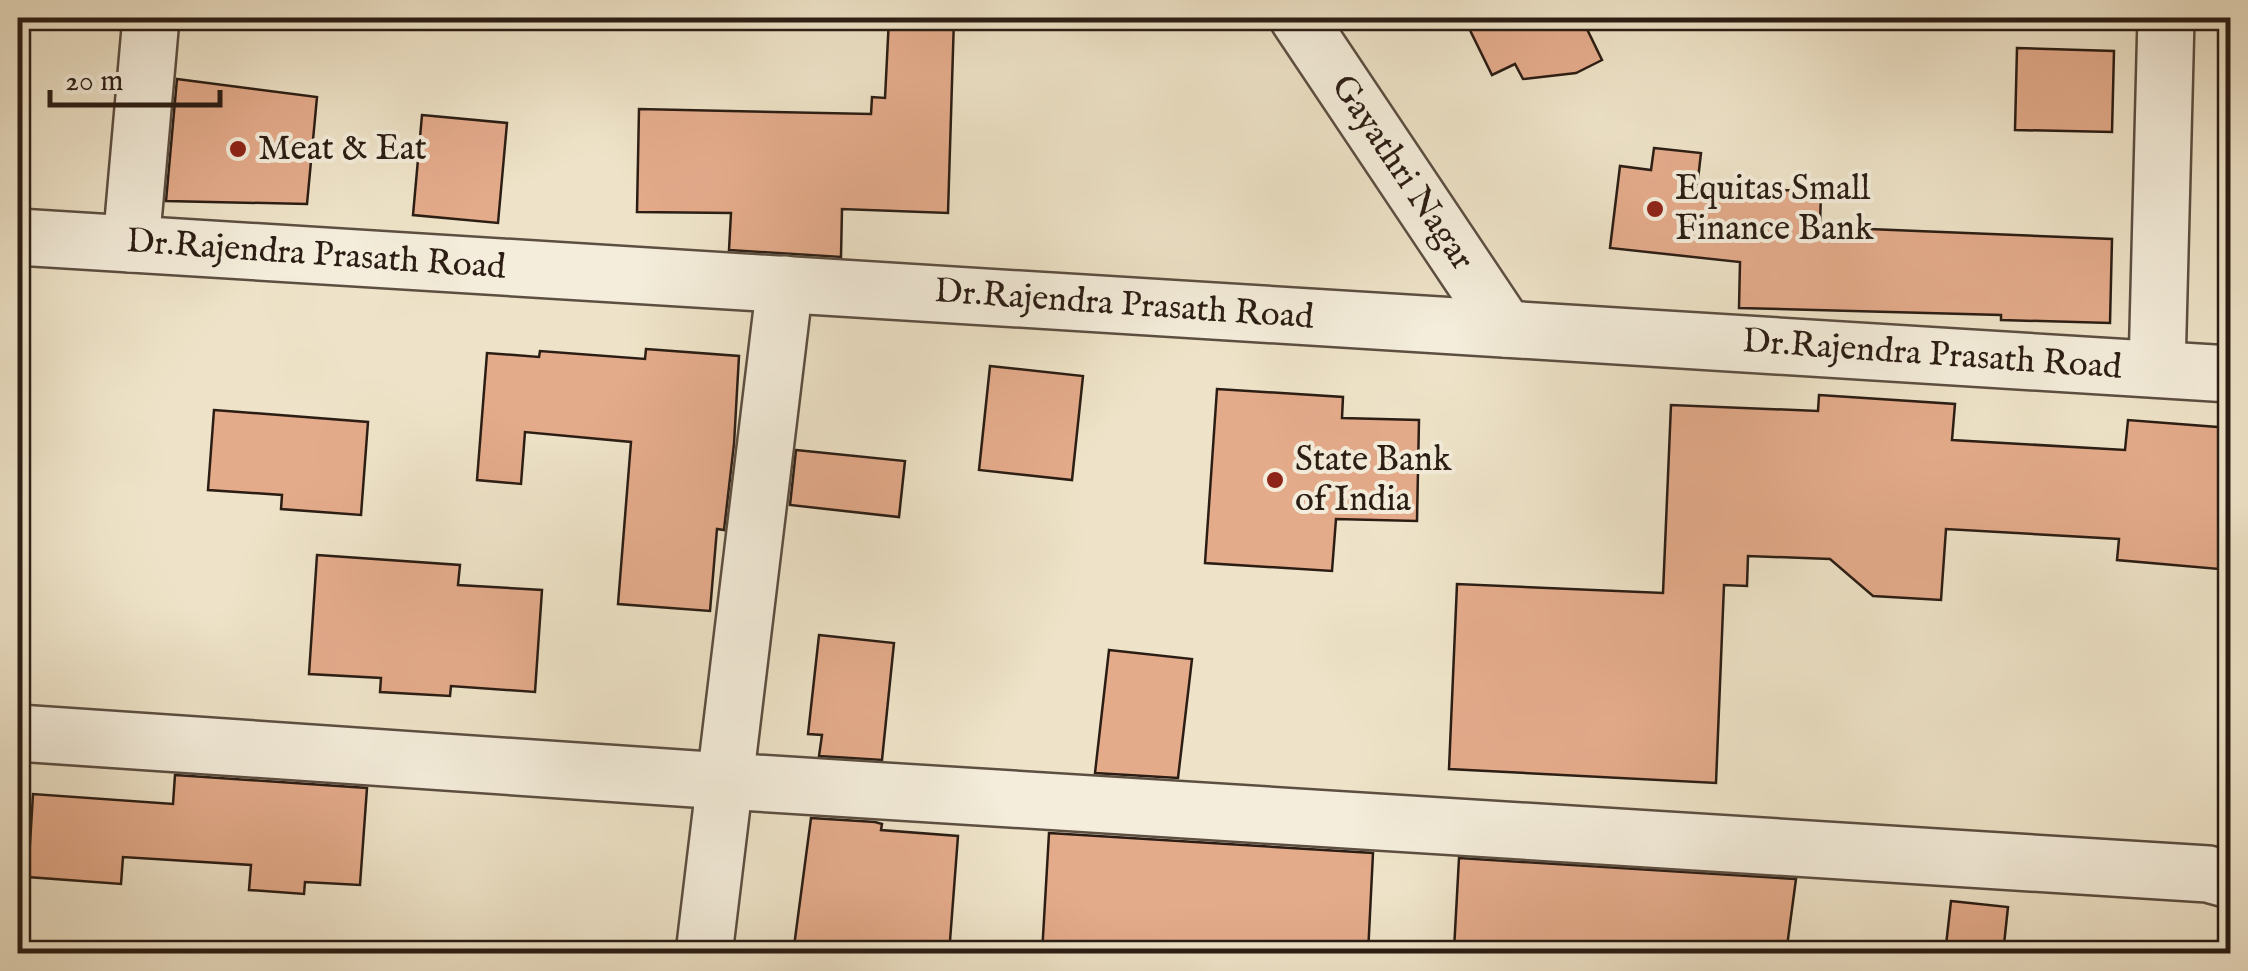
<svg xmlns="http://www.w3.org/2000/svg" width="2248" height="971" viewBox="0 0 2248 971" font-family="'IM FELL English',serif">
<style>
.building{fill:#e4ab8b;stroke:#2b1d14;stroke-width:2.5}
.lines{fill:none;stroke-linecap:round;stroke-linejoin:round}
.minor-casing{stroke:#5c4e41;stroke-width:60}
.minor{stroke:#f4eddb;stroke-width:55}
.poi-dot{fill:#8f2418;stroke:#f4eddb;stroke-width:4}
.labels{text-anchor:middle;dominant-baseline:central;stroke-width:8;stroke-linejoin:round;paint-order:stroke}
.poi-label{font-size:35px;fill:#2b1d14;stroke:#f4eddb;text-anchor:start}
.street-label{font-size:35px;fill:#2b1d14;stroke:#f4eddb}
</style>
<rect width="100%" height="100%" fill="#eee3c8"/>
<filter id="stains"><feTurbulence type="fractalNoise" baseFrequency=".002" numOctaves="4"/><feColorMatrix values="0 0 0 0 .2 0 0 0 0 .09 0 0 0 0 .02 0 0 0 .5 -.17"/></filter>
<radialGradient id="worn" r=".72"><stop offset=".6" stop-color="#630" stop-opacity="0"/><stop offset="1" stop-color="#630" stop-opacity=".3"/></radialGradient>
<g class="building">
<path d="M 889,18 L 954,18 L 948,213 L 842,209 L 841,257 L 729,250 L 731,213 L 637,212 L 639,109 L 871,114 L 872,97 L 885,98 Z"/>
<path d="M 1464,18 L 1611,18 L 1587,29 L 1602,60 L 1576,73 L 1523,79 L 1515,64 L 1492,75 Z"/>
<path d="M 2017,48 L 2114,51 L 2112,132 L 2015,130 Z"/>
<path d="M 177,79 L 317,97 L 307,204 L 166,201 Z"/>
<path d="M 422,115 L 507,123 L 498,223 L 413,215 Z"/>
<path d="M 1654,148 L 1701,153 L 1697,188 L 1821,191 L 1820,227 L 2112,239 L 2110,323 L 2001,320 L 2001,315 L 1739,308 L 1740,262 L 1610,248 L 1620,166 L 1651,170 Z"/>
<path d="M 646,349 L 739,356 L 734,444 L 724,530 L 717,529 L 710,611 L 618,604 L 631,442 L 525,432 L 521,484 L 477,480 L 487,353 L 539,357 L 540,351 L 645,359 Z"/>
<path d="M 990,366 L 1083,376 L 1072,480 L 979,470 Z"/>
<path d="M 1217,389 L 1343,397 L 1342,418 L 1419,420 L 1417,521 L 1336,519 L 1332,571 L 1205,563 Z"/>
<path d="M 1819,395 L 1955,404 L 1952,440 L 2125,450 L 2128,420 L 2230,428 L 2230,570 L 2117,560 L 2119,539 L 1946,529 L 1941,600 L 1873,596 L 1830,559 L 1748,556 L 1747,586 L 1724,585 L 1716,783 L 1449,769 L 1457,584 L 1663,593 L 1671,405 L 1818,411 Z"/>
<path d="M 214,410 L 368,422 L 361,515 L 281,509 L 282,495 L 208,490 Z"/>
<path d="M 796,450 L 905,461 L 899,517 L 790,505 Z"/>
<path d="M 317,555 L 460,565 L 458,585 L 542,590 L 535,692 L 451,686 L 450,696 L 380,692 L 381,678 L 309,674 Z"/>
<path d="M 819,635 L 894,643 L 882,760 L 819,756 L 822,735 L 808,734 Z"/>
<path d="M 1109,650 L 1192,659 L 1178,778 L 1095,773 Z"/>
<path d="M 175,775 L 367,788 L 360,885 L 305,882 L 304,894 L 249,890 L 251,865 L 123,857 L 121,884 L 28,877 L 33,794 L 173,804 Z"/>
<path d="M 811,818 L 875,822 L 882,824 L 881,830 L 958,836 L 949,954 L 793,954 Z"/>
<path d="M 1049,833 L 1373,853 L 1368,954 L 1042,954 Z"/>
<path d="M 1459,858 L 1796,879 L 1786,954 L 1511,954 L 1454,950 Z"/>
<path d="M 1951,901 L 2008,907 L 2003,954 L 1945,954 Z"/>
</g>
<g class="lines">
<g class="minor-casing">
<g id="minor">
<path d="M 1298,18 L 1506,329"/>
<path d="M 18,237 L 2230,374"/>
<path d="M 131,244 L 151,18"/>
<path d="M 2157,369 L 2166,18"/>
<path d="M 18,733 L 724,781 L 2208,874 L 2230,880"/>
<path d="M 704,954 L 785,284"/>
</g>
</g>
<use href="#minor" class="minor"/>
</g>
<g class="poi-dot">
<circle cx="238" cy="149" r="10"/>
<circle cx="1655" cy="209" r="10"/>
<circle cx="1275" cy="480" r="10"/>
</g>
<g class="labels">
<g class="poi-label">
<text x="258" y="149">Meat &amp; Eat</text>
<text x="1675" y="189">Equitas Small<tspan x="1675" dy="40">Finance Bank</tspan></text>
<text x="1295" y="460">State Bank<tspan x="1295" dy="40">of India</tspan></text>
</g>
<g class="street-label">
<text transform="translate(1402 173) rotate(56)">Gayathri Nagar</text>
<text transform="translate(316 255) rotate(4)">Dr.Rajendra Prasath Road</text>
<text transform="translate(1124 305) rotate(4)">Dr.Rajendra Prasath Road</text>
<text transform="translate(1932 355) rotate(4)">Dr.Rajendra Prasath Road</text>
</g>
</g>
<rect width="2248" height="971" fill="none" stroke="#eee3c8" stroke-width="60"/>
<rect x="20" y="20" width="2208" height="931" fill="none" stroke="#2b1d14" stroke-width="5"/>
<rect x="30" y="30" width="2188" height="911" fill="none" stroke="#2b1d14" stroke-width="2.5"/>
<path d="M50 90v15h170v-15" fill="none" stroke="#2b1d14" stroke-width="5"/>
<text x="65" y="90" font-size="30" fill="#2b1d14" stroke="#f4eddb" stroke-width="8" paint-order="stroke">20 m</text>
<rect width="100%" height="100%" filter="url(#stains)"/>
<rect width="100%" height="100%" fill="url(#worn)"/>
</svg>
